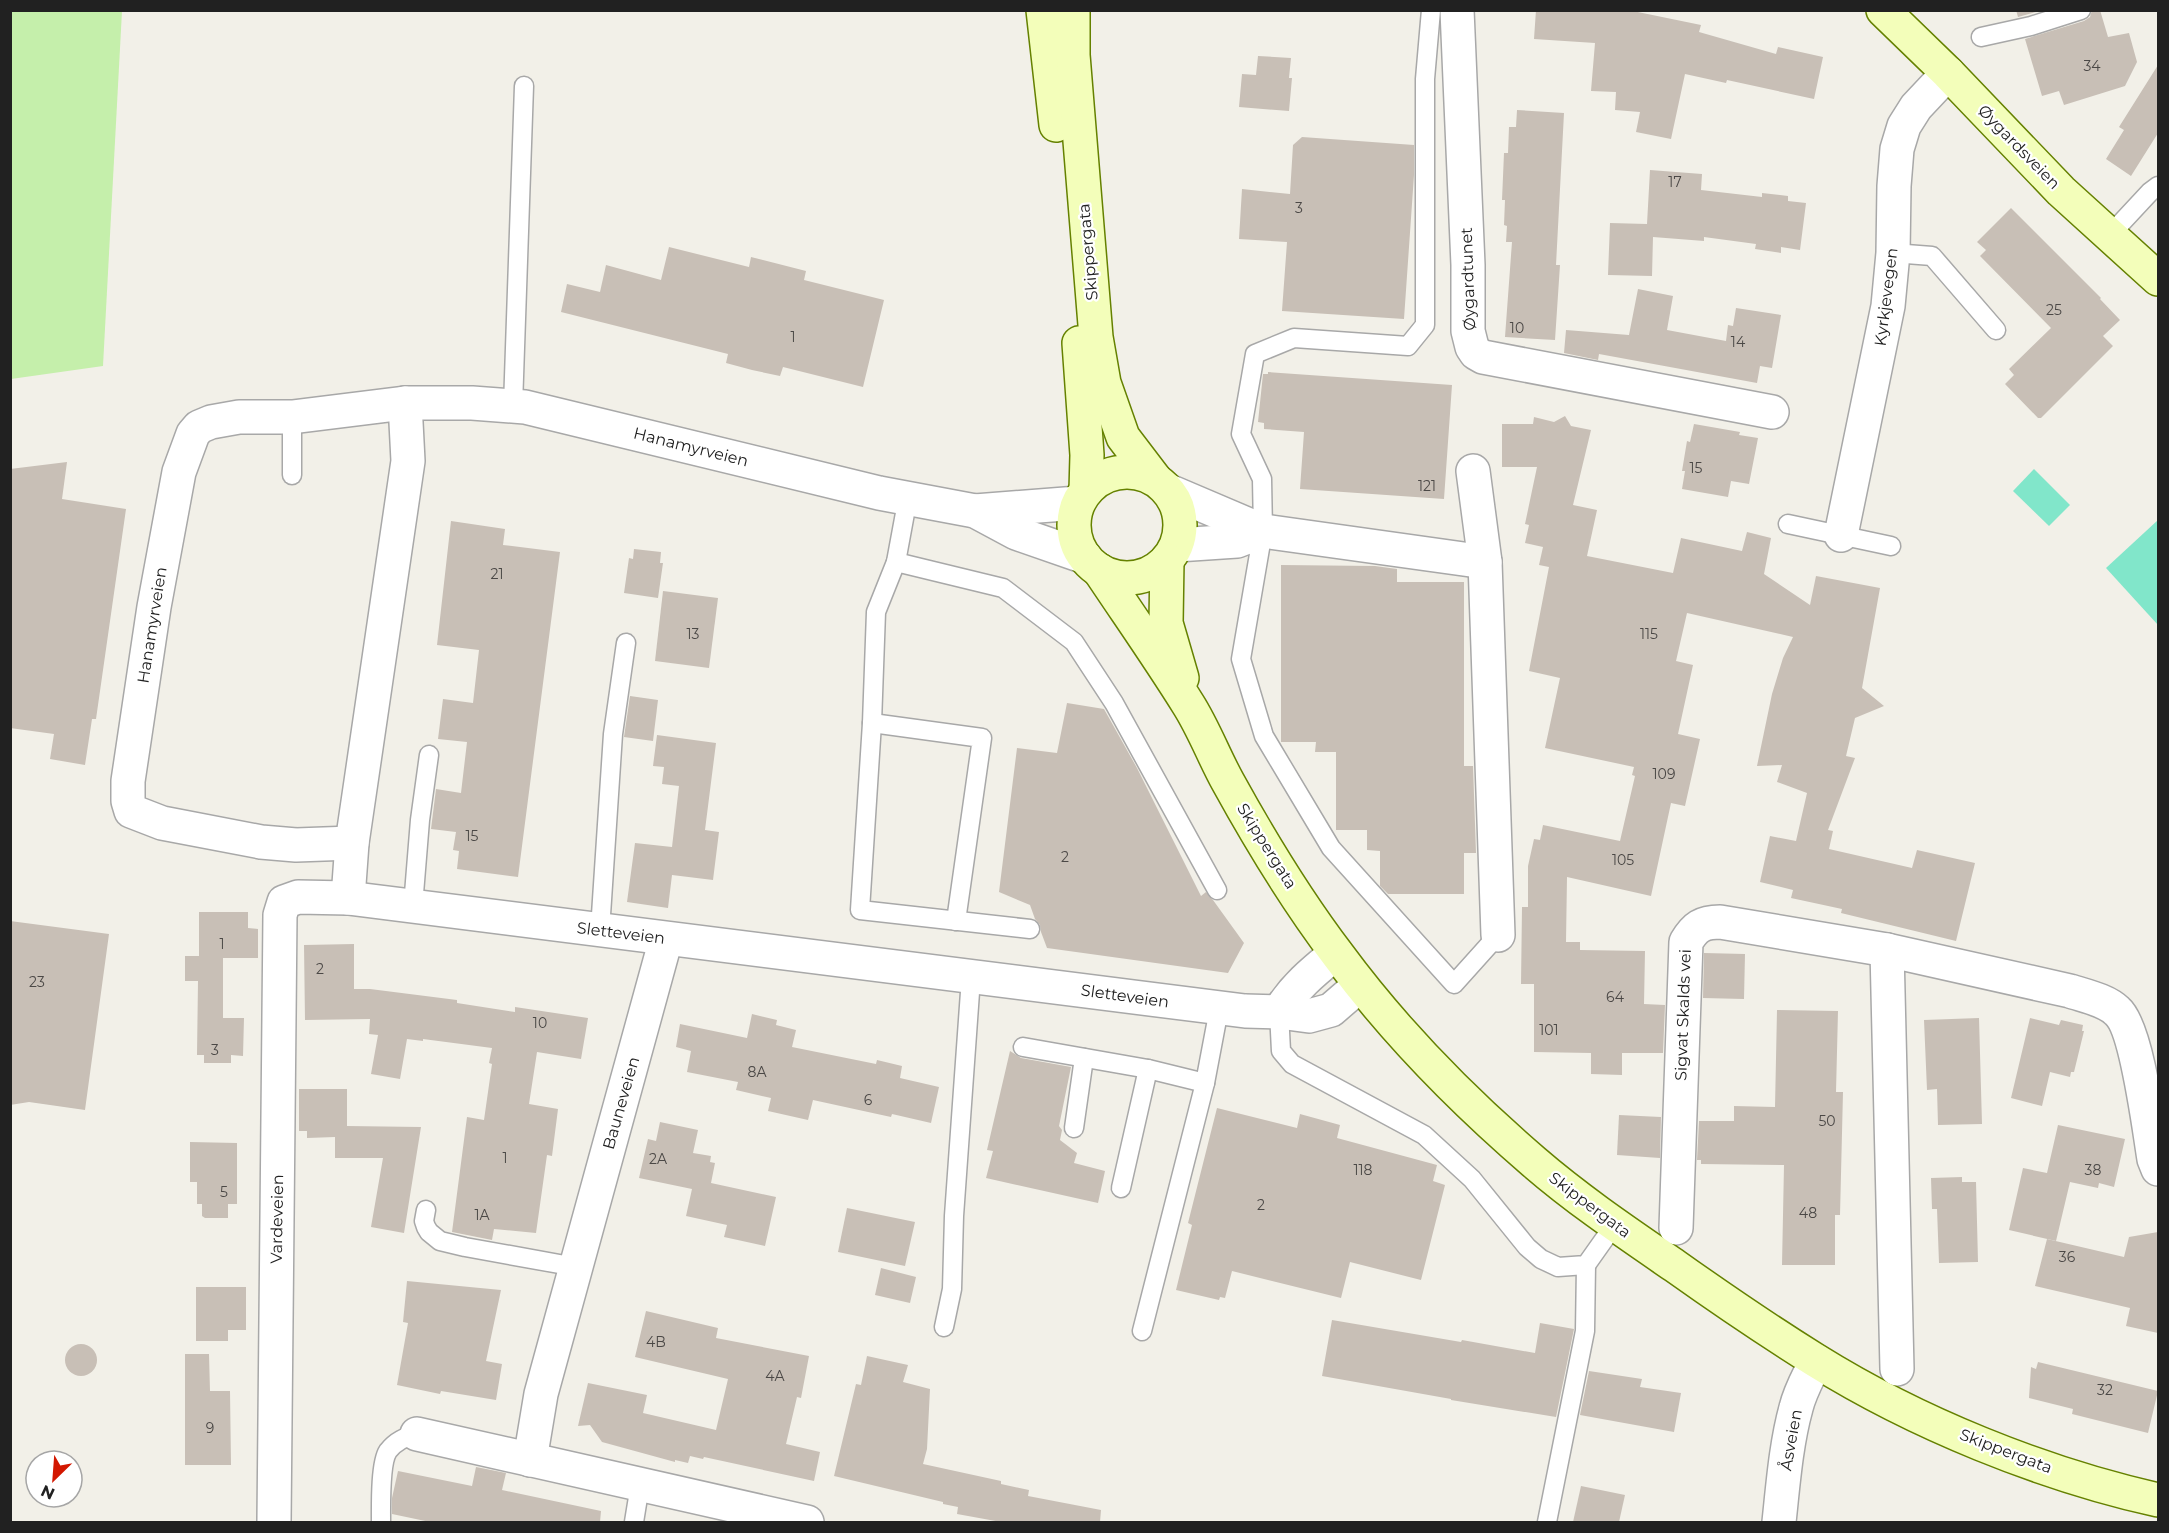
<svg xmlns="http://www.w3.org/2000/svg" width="2169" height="1533" viewBox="0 0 2169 1533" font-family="Montserrat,sans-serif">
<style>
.grass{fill:#c5efab}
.pitch{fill:#81e6ca}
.building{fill:#c8bfb6}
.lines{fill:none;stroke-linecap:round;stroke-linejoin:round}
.lane-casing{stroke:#a8a8a8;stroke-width:21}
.street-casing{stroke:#a8a8a8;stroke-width:36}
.secondary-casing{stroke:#658100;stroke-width:36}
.lane{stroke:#fff;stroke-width:18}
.street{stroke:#fff;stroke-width:33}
.secondary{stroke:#f3feba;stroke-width:33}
.labels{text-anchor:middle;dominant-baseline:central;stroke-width:4.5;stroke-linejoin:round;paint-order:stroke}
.number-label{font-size:14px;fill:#4b4846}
.street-label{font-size:16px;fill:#212121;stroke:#fff}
</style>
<rect width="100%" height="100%" fill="#f2f0e8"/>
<path class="grass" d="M 11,10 L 122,11 L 103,366 L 11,379 Z"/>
<g class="pitch">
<path d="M 2034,469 L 2070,505 L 2049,526 L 2013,491 Z"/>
<path d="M 2158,520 L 2158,625 L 2106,568 Z"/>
</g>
<g class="building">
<path d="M 1536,10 L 1628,10 L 1701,25 L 1699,32 L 1776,54 L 1778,47 L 1823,57 L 1814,99 L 1727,80 L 1726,83 L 1685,74 L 1671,139 L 1636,132 L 1640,112 L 1615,110 L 1616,92 L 1591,91 L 1595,43 L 1534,39 Z"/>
<path d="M 2016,10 L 2043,10 L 2018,17 Z"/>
<path d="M 2092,10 L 2100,10 L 2108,37 L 2129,33 L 2137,62 L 2125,86 L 2064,105 L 2059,91 L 2042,96 L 2025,39 L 2084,21 L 2090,17 Z"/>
<path d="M 1258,56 L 1291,58 L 1289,78 L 1292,78 L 1289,111 L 1239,107 L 1242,74 L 1256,75 Z"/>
<path d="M 2158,65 L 2158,133 L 2131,176 L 2106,159 L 2124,130 L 2119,127 Z"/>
<path d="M 1517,110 L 1564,113 L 1556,265 L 1560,265 L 1555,340 L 1505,337 L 1512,242 L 1506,242 L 1507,226 L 1504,225 L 1505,200 L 1502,200 L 1504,153 L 1508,153 L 1509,127 L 1516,127 Z"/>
<path d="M 1302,137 L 1414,145 L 1414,175 L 1404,319 L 1282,311 L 1287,242 L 1239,239 L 1242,189 L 1290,194 L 1293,145 Z"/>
<path d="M 1650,170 L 1702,174 L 1701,190 L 1762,197 L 1762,193 L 1788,196 L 1788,201 L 1806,203 L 1800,250 L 1781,247 L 1781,253 L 1755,249 L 1756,244 L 1704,237 L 1704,241 L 1653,237 L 1652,276 L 1608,275 L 1610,223 L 1647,224 Z"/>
<path d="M 2011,208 L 2101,298 L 2100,299 L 2120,320 L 2103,336 L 2113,346 L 2041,418 L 2038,418 L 2005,384 L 2014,375 L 2009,369 L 2051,328 L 1980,256 L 1986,250 L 1977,242 Z"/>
<path d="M 669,247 L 749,267 L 751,257 L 806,271 L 804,280 L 884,300 L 863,387 L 783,367 L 780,376 L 752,370 L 726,363 L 728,354 L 561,312 L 567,284 L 600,292 L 606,265 L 661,280 Z"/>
<path d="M 1638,289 L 1673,296 L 1667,330 L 1726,341 L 1728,325 L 1733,326 L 1736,308 L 1781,315 L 1772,368 L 1760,366 L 1757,383 L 1599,354 L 1598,360 L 1564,353 L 1566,330 L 1629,335 Z"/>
<path d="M 1268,372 L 1452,385 L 1444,499 L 1300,489 L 1304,432 L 1264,429 L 1264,423 L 1258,422 L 1263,374 L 1268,374 Z"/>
<path d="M 1565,416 L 1571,426 L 1591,430 L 1573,505 L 1597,510 L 1587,556 L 1673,573 L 1681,538 L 1742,551 L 1747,532 L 1771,538 L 1764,574 L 1810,605 L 1816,576 L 1880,588 L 1862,688 L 1884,706 L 1855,718 L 1846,756 L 1855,758 L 1828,830 L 1833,831 L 1829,849 L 1912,868 L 1917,850 L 1975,863 L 1956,941 L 1841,913 L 1842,909 L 1791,898 L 1793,890 L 1760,882 L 1770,836 L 1796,841 L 1807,793 L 1777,782 L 1782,765 L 1757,766 L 1772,694 L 1783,658 L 1793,637 L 1687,613 L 1676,661 L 1693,665 L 1678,734 L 1700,739 L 1685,806 L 1671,803 L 1651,896 L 1567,877 L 1566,942 L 1580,942 L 1580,950 L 1645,951 L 1644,1004 L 1665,1005 L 1663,1053 L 1622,1053 L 1622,1075 L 1591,1074 L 1591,1053 L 1534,1052 L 1534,984 L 1521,984 L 1522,907 L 1528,907 L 1528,866 L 1534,839 L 1540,840 L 1543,825 L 1620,841 L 1635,776 L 1632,775 L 1634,767 L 1545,748 L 1560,678 L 1529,671 L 1549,567 L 1539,565 L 1543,547 L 1525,543 L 1529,525 L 1525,524 L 1537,467 L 1502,467 L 1502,424 L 1533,424 L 1534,417 L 1554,422 Z"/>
<path d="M 1694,424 L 1740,432 L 1739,435 L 1758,438 L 1749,484 L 1731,481 L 1728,497 L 1682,489 L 1685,471 L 1682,471 L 1687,441 L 1690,442 Z"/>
<path d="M 67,462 L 62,499 L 126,509 L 96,719 L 92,719 L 85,765 L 50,759 L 54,734 L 10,728 L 10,469 Z"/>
<path d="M 451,521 L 505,529 L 503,545 L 560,552 L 518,877 L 457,869 L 459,851 L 453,850 L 456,832 L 431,829 L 436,789 L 461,793 L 467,742 L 438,739 L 443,699 L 473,703 L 479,650 L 437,645 Z"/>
<path d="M 634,549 L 661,552 L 660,563 L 663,563 L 658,598 L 624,593 L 629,558 L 633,559 Z"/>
<path d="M 1281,565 L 1375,566 L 1397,569 L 1397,582 L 1464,582 L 1464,766 L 1473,766 L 1476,853 L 1464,853 L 1464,894 L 1388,894 L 1380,886 L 1380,851 L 1367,850 L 1367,830 L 1336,830 L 1336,752 L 1315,752 L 1316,742 L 1281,742 Z"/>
<path d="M 663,591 L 718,598 L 709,668 L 655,661 Z"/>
<path d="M 630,696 L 658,700 L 653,741 L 624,737 Z"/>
<path d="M 1067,703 L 1104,709 L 1137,768 L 1201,896 L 1206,892 L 1213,900 L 1244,943 L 1228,973 L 1047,948 L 1041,932 L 1040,925 L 1035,919 L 1030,905 L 999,892 L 1017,748 L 1057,753 Z"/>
<path d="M 657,735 L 716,743 L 705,830 L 719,832 L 713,880 L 672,875 L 668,908 L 627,902 L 635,843 L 672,847 L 679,786 L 662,784 L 664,767 L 653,766 Z"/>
<path d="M 199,912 L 248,912 L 248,928 L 258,929 L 258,958 L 223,958 L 223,1018 L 244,1018 L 243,1056 L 231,1055 L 231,1063 L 204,1063 L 204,1055 L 197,1055 L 198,981 L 185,981 L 185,956 L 199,956 Z"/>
<path d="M 10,921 L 109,934 L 85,1110 L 29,1102 L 10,1105 Z"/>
<path d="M 354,944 L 354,989 L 370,989 L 457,1000 L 457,1003 L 515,1012 L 515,1007 L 588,1018 L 581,1059 L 537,1052 L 529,1104 L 558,1109 L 552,1156 L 547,1155 L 536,1233 L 494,1229 L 492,1240 L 452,1232 L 467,1117 L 484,1120 L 492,1064 L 489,1063 L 492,1048 L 423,1039 L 423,1041 L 407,1039 L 400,1079 L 371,1074 L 378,1035 L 369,1034 L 370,1019 L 305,1020 L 304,945 Z"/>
<path d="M 1704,953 L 1745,954 L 1744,999 L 1703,998 Z"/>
<path d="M 1777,1010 L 1838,1011 L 1836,1092 L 1843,1092 L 1840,1215 L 1835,1215 L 1835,1265 L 1782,1265 L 1784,1165 L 1701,1164 L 1701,1160 L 1697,1160 L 1699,1121 L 1734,1121 L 1734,1106 L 1775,1107 Z"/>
<path d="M 752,1014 L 777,1020 L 776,1025 L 796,1030 L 792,1047 L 876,1064 L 877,1060 L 902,1066 L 900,1078 L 939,1087 L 931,1123 L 892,1114 L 891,1117 L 813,1100 L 808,1120 L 768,1111 L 771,1098 L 736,1090 L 738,1082 L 687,1072 L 691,1051 L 676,1047 L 680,1024 L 747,1038 Z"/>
<path d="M 1979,1018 L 1982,1124 L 1938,1125 L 1937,1089 L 1927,1090 L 1924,1020 Z"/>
<path d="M 2030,1018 L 2059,1025 L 2061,1020 L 2083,1025 L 2082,1031 L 2084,1031 L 2074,1072 L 2071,1072 L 2070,1077 L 2050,1072 L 2042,1106 L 2011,1098 Z"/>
<path d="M 1010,1051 L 1021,1058 L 1071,1067 L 1059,1126 L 1062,1130 L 1060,1140 L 1077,1153 L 1074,1163 L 1105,1171 L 1098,1203 L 986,1178 L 993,1151 L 987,1150 Z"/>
<path d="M 299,1089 L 347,1089 L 347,1126 L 421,1127 L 404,1233 L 371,1227 L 383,1158 L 335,1158 L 335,1137 L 307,1138 L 307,1131 L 299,1131 Z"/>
<path d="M 1217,1108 L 1297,1128 L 1300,1114 L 1340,1125 L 1337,1138 L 1437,1165 L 1433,1181 L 1445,1185 L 1421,1280 L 1350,1262 L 1341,1298 L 1232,1271 L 1225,1298 L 1220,1297 L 1219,1300 L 1176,1290 L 1192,1225 L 1188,1223 Z"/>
<path d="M 1619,1115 L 1661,1117 L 1660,1158 L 1617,1155 Z"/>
<path d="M 660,1122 L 698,1130 L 693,1153 L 711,1156 L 710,1162 L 715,1163 L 711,1183 L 776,1197 L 765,1246 L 724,1237 L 727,1225 L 686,1216 L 692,1189 L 639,1178 L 648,1139 L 656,1141 Z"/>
<path d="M 2058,1125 L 2125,1139 L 2114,1187 L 2099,1183 L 2098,1188 L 2070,1182 L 2056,1241 L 2009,1230 L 2023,1168 L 2047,1173 Z"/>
<path d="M 190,1142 L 237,1143 L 237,1204 L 228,1204 L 228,1218 L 205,1218 L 202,1216 L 202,1204 L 197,1204 L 197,1182 L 190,1182 Z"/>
<path d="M 1962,1177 L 1962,1182 L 1976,1182 L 1978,1262 L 1939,1263 L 1937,1209 L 1932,1209 L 1931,1178 Z"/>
<path d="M 847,1208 L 915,1222 L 905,1266 L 838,1252 Z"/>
<path d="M 2158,1232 L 2158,1333 L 2126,1326 L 2130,1308 L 2035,1286 L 2047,1239 L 2124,1257 L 2129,1237 Z"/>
<path d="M 881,1268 L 916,1277 L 910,1303 L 875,1295 Z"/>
<path d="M 407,1281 L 501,1290 L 486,1361 L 502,1364 L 496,1400 L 441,1391 L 440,1394 L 397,1385 L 408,1323 L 403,1322 Z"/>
<path d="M 196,1287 L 246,1287 L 246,1330 L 228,1330 L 228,1341 L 196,1341 Z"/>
<path d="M 646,1311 L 718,1328 L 716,1338 L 809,1356 L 801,1398 L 797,1397 L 786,1444 L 820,1452 L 814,1481 L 704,1457 L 703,1459 L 690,1456 L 688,1463 L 675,1460 L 675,1462 L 602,1442 L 590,1425 L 578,1426 L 588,1383 L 647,1395 L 643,1413 L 716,1430 L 728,1379 L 635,1357 Z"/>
<path d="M 1332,1320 L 1461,1342 L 1462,1340 L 1535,1353 L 1540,1323 L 1574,1329 L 1556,1417 L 1451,1400 L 1451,1399 L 1322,1376 Z"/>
<circle cx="81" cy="1360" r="16"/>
<path d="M 185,1354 L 209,1354 L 210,1391 L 230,1391 L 231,1465 L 185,1465 Z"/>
<path d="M 867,1356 L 908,1365 L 903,1382 L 930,1389 L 927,1449 L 923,1464 L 1001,1481 L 1001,1484 L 1029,1490 L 1028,1496 L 1101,1510 L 1100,1522 L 1001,1522 L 957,1514 L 958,1507 L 943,1504 L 943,1502 L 834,1476 L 856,1384 L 861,1385 Z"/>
<path d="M 2038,1362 L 2158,1391 L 2148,1433 L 2072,1414 L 2073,1409 L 2029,1398 L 2031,1367 L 2036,1369 Z"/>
<path d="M 1589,1371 L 1642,1379 L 1640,1387 L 1681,1393 L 1674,1432 L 1580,1415 Z"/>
<path d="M 476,1467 L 506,1473 L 502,1490 L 601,1511 L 600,1522 L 430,1522 L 392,1514 L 392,1498 L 398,1471 L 472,1486 Z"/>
<path d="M 1581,1486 L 1625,1495 L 1619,1522 L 1573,1522 Z"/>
</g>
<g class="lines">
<g class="lane-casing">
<g id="lane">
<path d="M 1431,10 L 1425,79 L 1425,325 L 1408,346 L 1294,338 L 1255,354 L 1241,434 L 1262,479 L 1263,531 L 1241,659 L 1264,736 L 1331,848 L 1454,984 L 1498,935"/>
<path d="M 1981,37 L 2031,26 L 2081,10"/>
<path d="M 2109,236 L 2150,192 L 2158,186"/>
<path d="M 1893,253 L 1932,256 L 1996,330"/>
<path d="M 513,406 L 524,86"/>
<path d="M 292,417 L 292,475"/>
<path d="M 908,497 L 896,562 L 876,612 L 872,723 L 860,910 L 1030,929"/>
<path d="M 1788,524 L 1891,546"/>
<path d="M 896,562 L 1003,588 L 1074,642 L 1114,703 L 1217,890"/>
<path d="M 872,723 L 982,738 L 956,921"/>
<path d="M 413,906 L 420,820 L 429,755"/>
<path d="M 600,930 L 613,734 L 626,643"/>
<path d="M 1279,1012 L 1281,1051 L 1292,1064 L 1424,1135 L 1472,1179 L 1527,1247 L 1541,1259 L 1558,1267 L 1586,1265 L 1615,1224"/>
<path d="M 1023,1047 L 1148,1069 L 1205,1083"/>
<path d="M 1074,1128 L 1084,1058"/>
<path d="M 1121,1188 L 1148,1069"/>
<path d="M 426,1210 L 424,1221 L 426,1227 L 429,1232 L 440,1241 L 465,1247 L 576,1267"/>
<path d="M 944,1327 L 952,1289 L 954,1216 L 971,978"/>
<path d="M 1142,1331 L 1205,1083 L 1219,1009"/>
<path d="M 381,1522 C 381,1507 380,1463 388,1451 C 396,1441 405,1437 417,1434"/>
<path d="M 634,1522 L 640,1485"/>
<path d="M 1547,1522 L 1585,1331 L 1586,1265"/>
</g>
</g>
<g class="street-casing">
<g id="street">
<path d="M 1457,10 L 1468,265 L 1468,331 L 1472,347 L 1476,353 L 1483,357 L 1772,412"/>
<path d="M 1473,471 L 1485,562 L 1498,935"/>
<path d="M 1169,491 L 1263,531 L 1485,562"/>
<path d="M 975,511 L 1078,503"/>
<path d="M 1841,535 L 1888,306 L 1893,253 L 1894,186 L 1897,149 L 1904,126 L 1916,107 L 1948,73"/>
<path d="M 1177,545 L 1237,541 L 1263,531"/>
<path d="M 352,843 L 296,845 L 261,842 L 162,823 L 131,811 L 128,801 L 128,781 L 154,607 L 179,472 L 193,434 L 199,427 L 211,422 L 239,417 L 292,417 L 405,403 L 472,403 L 525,407 L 879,493 L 975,511 L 1016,533 L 1085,557"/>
<path d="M 348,898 L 352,843 L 408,461 L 405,403"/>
<path d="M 1887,950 L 1897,1369"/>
<path d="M 1279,1012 C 1294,987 1314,971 1336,953"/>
<path d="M 1676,1228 L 1686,942 C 1695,927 1702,922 1720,922 L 1887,950 L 2070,991 C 2085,996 2106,1000 2117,1011 C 2137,1028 2149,1129 2154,1159 L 2158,1169"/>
<path d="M 417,1434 L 807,1522"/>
<path d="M 530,1460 L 541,1394 L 666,939"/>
<path d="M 274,1522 L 280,915 L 284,902 L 298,897 L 348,898 L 1245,1011 L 1279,1012 L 1309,1016 L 1331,1010 L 1360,985"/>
<path d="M 1779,1522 C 1783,1485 1786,1444 1796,1408 C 1800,1391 1809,1376 1816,1361"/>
</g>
</g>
<g class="secondary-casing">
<g id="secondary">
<path d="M 1043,10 L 1056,125"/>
<path d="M 1073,10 L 1073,55 L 1096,337 L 1104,383 L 1123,437 L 1155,479"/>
<path d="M 1883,10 L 1948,73 L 2061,191 L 2158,279"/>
<path d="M 1079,343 L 1087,455 L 1086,491"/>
<circle cx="1127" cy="525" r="53"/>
<path d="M 1167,560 L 1166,623 L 1182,678"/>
<path d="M 1099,570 C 1129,615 1160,659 1188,704 C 1204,729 1214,757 1228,782 C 1261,842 1297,901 1338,955 C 1394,1031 1462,1100 1534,1162 C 1578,1200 1627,1233 1675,1266 C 1720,1298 1767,1330 1815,1360 C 1916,1423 2042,1474 2158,1500"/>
</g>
</g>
<use href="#lane" class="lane"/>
<use href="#street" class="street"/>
<use href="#secondary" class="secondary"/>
</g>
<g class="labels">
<g class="number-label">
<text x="2092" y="66">34</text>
<text x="1675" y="182">17</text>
<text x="1299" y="208">3</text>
<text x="2054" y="310">25</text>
<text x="1517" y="328">10</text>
<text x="793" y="337">1</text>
<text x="1738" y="342">14</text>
<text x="1696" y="468">15</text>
<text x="1427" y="486">121</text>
<text x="497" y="574">21</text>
<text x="693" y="634">13</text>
<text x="1649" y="634">115</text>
<text x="1664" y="774">109</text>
<text x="472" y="836">15</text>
<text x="1065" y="857">2</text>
<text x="1623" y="860">105</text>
<text x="222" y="944">1</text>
<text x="320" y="969">2</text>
<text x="37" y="982">23</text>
<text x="1615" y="997">64</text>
<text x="540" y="1023">10</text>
<text x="1549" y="1030">101</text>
<text x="215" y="1050">3</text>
<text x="757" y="1072">8A</text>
<text x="868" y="1100">6</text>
<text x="1827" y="1121">50</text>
<text x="505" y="1158">1</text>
<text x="658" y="1159">2A</text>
<text x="1363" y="1170">118</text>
<text x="2093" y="1170">38</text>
<text x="224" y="1192">5</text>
<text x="1261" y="1205">2</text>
<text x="1808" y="1213">48</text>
<text x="482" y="1215">1A</text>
<text x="2067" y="1257">36</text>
<text x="656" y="1342">4B</text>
<text x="775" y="1376">4A</text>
<text x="2105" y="1390">32</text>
<text x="210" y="1428">9</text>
</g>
<g class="street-label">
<text transform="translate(2019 147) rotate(46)">Øygardsveien</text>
<text transform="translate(1088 252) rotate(-95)">Skippergata</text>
<text transform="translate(1468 279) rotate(-92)">Øygardtunet</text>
<text transform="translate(1886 297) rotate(-83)">Kyrkjevegen</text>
<text transform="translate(691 447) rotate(14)">Hanamyrveien</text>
<text transform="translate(152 625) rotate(-81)">Hanamyrveien</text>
<text transform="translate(1267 846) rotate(58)">Skippergata</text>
<text transform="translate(621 933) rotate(7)">Sletteveien</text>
<text transform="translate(1125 996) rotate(8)">Sletteveien</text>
<text transform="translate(1683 1015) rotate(-88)">Sigvat Skalds vei</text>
<text transform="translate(621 1103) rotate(-74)">Bauneveien</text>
<text transform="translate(1590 1205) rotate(37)">Skippergata</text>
<text transform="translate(277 1219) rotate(-89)">Vardeveien</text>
<text transform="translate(1791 1440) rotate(-80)">Åsveien</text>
<text transform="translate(2006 1451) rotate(21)">Skippergata</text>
</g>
</g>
<rect width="2169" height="1533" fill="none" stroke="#212121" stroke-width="24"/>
<g transform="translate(54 1479) rotate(205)"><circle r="28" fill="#ffffff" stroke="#a6a6a6" stroke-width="1.5"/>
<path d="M0-4.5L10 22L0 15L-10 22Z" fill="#d31700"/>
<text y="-9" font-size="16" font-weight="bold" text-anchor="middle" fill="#212121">N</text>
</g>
</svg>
